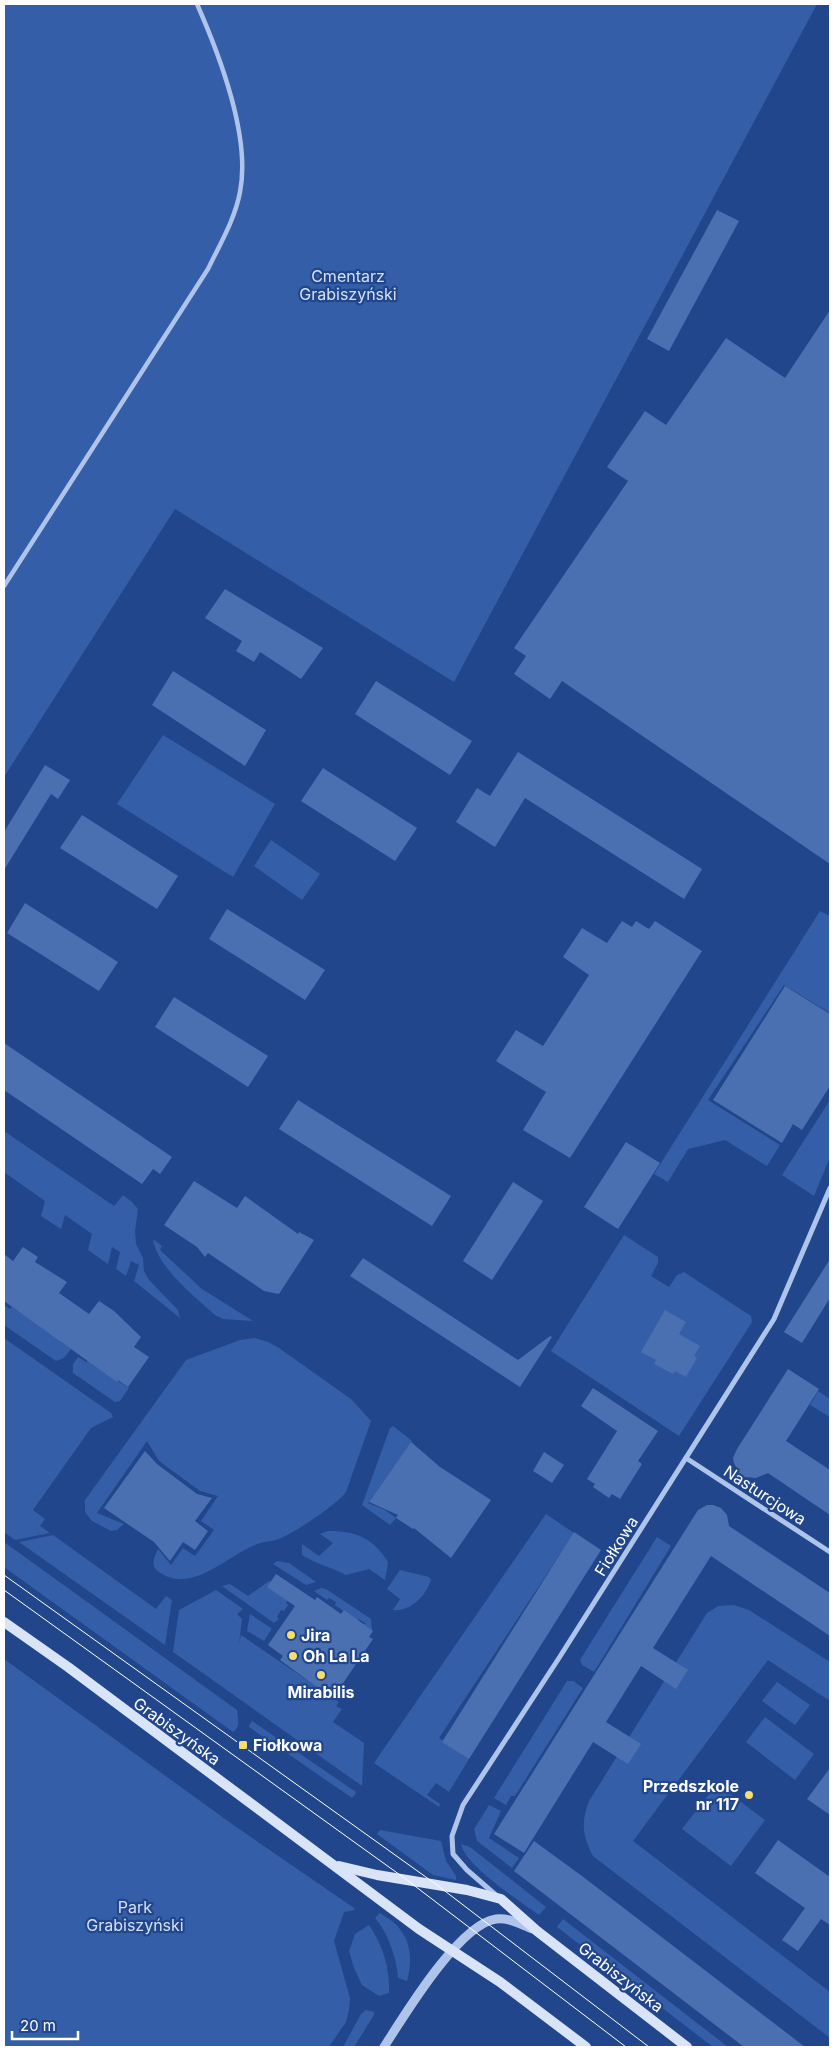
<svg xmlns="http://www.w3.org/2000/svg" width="834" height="2051" viewBox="0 0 834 2051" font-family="Inter,sans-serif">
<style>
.green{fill:#355ea8}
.building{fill:#4a70b2}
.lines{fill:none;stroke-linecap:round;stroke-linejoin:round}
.pedestrian{stroke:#aec4eb;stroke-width:4.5}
.minor{stroke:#aec4eb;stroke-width:5}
.tertiary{stroke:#aec4eb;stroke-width:9}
.secondary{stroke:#d9e4f8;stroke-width:10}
.tram{stroke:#fff;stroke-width:1}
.poi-dot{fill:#f7dc6f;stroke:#21468b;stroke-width:2}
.labels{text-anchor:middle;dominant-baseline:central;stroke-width:4.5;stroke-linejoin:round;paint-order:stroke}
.park-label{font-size:16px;fill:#d3e0f8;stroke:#21468b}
.street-label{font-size:16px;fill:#fff;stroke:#21468b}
.poi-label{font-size:16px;font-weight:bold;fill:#fff;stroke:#21468b;text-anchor:start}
</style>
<rect width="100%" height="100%" fill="#21468b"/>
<g class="green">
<path d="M 4,4 L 817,4 L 454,682 L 175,509 L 4,777 Z"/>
<path d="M 163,735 L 275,804 L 233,877 L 117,804 Z"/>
<path d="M 271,840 L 320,874 L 302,900 L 254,866 Z"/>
<path d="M 820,911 L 830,916 L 830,1013 L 784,985 L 708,1100 L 780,1145 L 767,1166 L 725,1140 L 688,1149 L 668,1182 L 654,1174 Z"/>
<path d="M 830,1100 L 830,1157 L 814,1196 L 782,1175 Z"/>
<path d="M 4,1131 L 114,1206 L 123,1195 L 132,1202 L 138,1209 L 135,1231 L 136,1244 L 143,1258 L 144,1271 L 149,1280 L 178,1310 L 180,1318 L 134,1281 L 139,1265 L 131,1261 L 126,1276 L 116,1269 L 120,1252 L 112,1247 L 108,1264 L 88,1250 L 92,1234 L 65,1215 L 61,1229 L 41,1216 L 45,1201 L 4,1172 Z"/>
<path d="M 624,1235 L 658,1257 L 658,1263 L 651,1276 L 669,1287 L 677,1275 L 684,1272 L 751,1316 L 752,1322 L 679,1436 L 551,1351 Z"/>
<path d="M 153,1239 L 162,1246 L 160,1250 L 202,1289 L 253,1321 L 223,1319 L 215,1315 C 195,1297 157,1267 153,1239 Z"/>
<path d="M 4,1305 L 10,1309 L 12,1307 L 62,1340 L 61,1342 L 71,1349 L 64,1358 L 56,1361 L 4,1325 Z"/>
<path d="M 4,1338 L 111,1413 L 113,1417 L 91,1428 L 33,1510 L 45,1519 L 40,1526 L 50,1533 L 15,1540 L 4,1532 Z"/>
<path d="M 255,1338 L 268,1342 L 279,1348 L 351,1399 L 371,1421 L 346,1492 C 339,1503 294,1533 281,1538 C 273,1542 263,1541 255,1545 C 227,1556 191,1595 159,1572 C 150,1566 154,1558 158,1549 L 171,1565 L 183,1548 L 195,1556 L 214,1530 L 201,1521 L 218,1496 L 200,1491 L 159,1461 L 147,1441 L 97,1513 L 124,1524 L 117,1530 L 111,1531 L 92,1521 L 85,1512 L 85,1500 L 186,1360 L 240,1340 Z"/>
<path d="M 78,1357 L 86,1362 L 88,1361 L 129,1388 L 120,1401 L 115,1402 L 73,1373 L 73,1364 Z"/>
<path d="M 818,1391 L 830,1399 L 830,1417 L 810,1405 Z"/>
<path d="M 393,1426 L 412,1441 L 368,1503 L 385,1510 L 396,1518 L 390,1525 L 362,1505 L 390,1428 Z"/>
<path d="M 546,1514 L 574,1533 L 439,1738 L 469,1759 L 449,1792 L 436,1783 L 427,1795 L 440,1804 L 439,1807 L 374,1763 Z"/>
<path d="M 328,1531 C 356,1531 373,1538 388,1562 L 385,1580 L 369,1569 L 346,1575 C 331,1567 316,1564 302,1555 L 302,1544 L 319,1556 L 333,1543 L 320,1534 Z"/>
<path d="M 53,1535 L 156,1609 L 166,1596 L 172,1600 L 165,1645 L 19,1542 Z"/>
<path d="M 657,1537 L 671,1546 L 594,1672 L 582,1665 L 580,1660 Z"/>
<path d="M 4,1542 L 237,1710 C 238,1719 241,1727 233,1732 L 4,1567 Z"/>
<path d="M 277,1561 L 289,1563 L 316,1582 L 306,1585 L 273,1564 Z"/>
<path d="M 400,1570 L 429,1577 L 431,1580 C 426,1596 410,1612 393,1610 L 400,1599 L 387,1589 Z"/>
<path d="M 283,1579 L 298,1590 L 290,1597 L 286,1603 L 288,1605 L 284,1611 L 281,1610 L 277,1617 L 279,1619 L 274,1623 L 222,1586 L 230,1584 L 248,1596 L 269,1581 L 273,1583 Z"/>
<path d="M 321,1588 L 326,1589 L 371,1619 L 372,1631 L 364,1625 L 365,1623 L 359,1619 L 358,1621 L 335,1605 L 336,1602 L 329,1598 L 327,1600 L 314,1591 Z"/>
<path d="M 216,1590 L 243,1609 L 237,1614 L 242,1619 L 239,1644 L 241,1635 L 339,1702 L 336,1706 L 342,1709 L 333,1722 L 364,1743 L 362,1786 L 173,1652 L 179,1610 Z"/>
<path d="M 734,1605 L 749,1610 L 830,1662 L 830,1701 L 768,1660 L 633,1841 L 830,1992 L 830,2038 L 593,1856 C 582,1835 581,1823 589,1801 L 707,1613 L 718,1606 Z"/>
<path d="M 250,1614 L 271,1628 L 271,1630 L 264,1641 L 247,1631 Z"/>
<path d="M 4,1659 L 232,1824 L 354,1908 L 355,1910 L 344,1912 L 334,1941 L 350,1998 L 349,2010 L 346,2022 L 329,2047 L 4,2047 Z"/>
<path d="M 567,1681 L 573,1681 L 583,1688 L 515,1796 L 511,1796 L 506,1805 L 494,1798 Z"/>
<path d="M 777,1682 L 810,1705 L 795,1725 L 762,1701 Z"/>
<path d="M 765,1717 L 814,1754 L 795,1780 L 746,1742 Z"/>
<path d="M 252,1721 L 356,1792 L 355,1795 L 352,1798 L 249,1727 L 249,1725 Z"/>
<path d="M 717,1784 L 765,1820 L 731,1866 L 682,1829 Z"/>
<path d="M 489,1805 L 501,1811 L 489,1838 L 519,1858 L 512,1868 L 477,1841 L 474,1829 Z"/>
<path d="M 380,1830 L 441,1841 L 446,1861 L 456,1876 L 456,1880 L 433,1875 L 377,1834 Z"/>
<path d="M 461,1844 L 470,1847 L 546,1907 L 539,1915 C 520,1901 465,1866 461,1844 Z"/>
<path d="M 380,1913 C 386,1917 395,1922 399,1928 C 412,1943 412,1964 407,1981 L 398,1978 C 397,1959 388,1933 375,1918 Z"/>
<path d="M 563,1919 L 728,2047 L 713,2047 L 557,1927 Z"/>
<path d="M 369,1925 C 383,1945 390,1969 389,1993 L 379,1996 L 362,1985 L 354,1968 L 349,1951 L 355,1934 Z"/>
<path d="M 366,2010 L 374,2012 L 374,2015 L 354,2047 L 343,2047 L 361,2014 Z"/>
</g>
<g class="building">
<path d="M 717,210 L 739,221 L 669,351 L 647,339 Z"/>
<path d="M 830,310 L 830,864 L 562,681 L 550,699 L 514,674 L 526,656 L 514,648 L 628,481 L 607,467 L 645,411 L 666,425 L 726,338 L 785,378 Z"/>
<path d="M 225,589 L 323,648 L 301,679 L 260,652 L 254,662 L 236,651 L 242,641 L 205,618 Z"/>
<path d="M 173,671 L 266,730 L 245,766 L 152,705 Z"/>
<path d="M 376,681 L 472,741 L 450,775 L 355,714 Z"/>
<path d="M 518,752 L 702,869 L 684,899 L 525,798 L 495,847 L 456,822 L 477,788 L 490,796 Z"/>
<path d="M 45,765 L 70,780 L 58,799 L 51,794 L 4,870 L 4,832 Z"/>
<path d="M 323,768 L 417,828 L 395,861 L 301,801 Z"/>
<path d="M 82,815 L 178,876 L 157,909 L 60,848 Z"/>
<path d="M 25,903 L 118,962 L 99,991 L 7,933 Z"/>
<path d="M 227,909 L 325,970 L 305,1000 L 209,939 Z"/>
<path d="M 622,921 L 632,927 L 636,921 L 649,929 L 655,921 L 702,951 L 570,1158 L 523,1130 L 546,1092 L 496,1061 L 516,1030 L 543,1046 L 589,975 L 563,957 L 582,928 L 607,943 Z"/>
<path d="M 785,986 L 830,1014 L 830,1086 L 802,1130 L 793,1124 L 782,1143 L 713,1100 Z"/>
<path d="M 174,997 L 268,1056 L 248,1087 L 155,1027 Z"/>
<path d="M 4,1043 L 172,1157 L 160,1174 L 153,1169 L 142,1184 L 4,1090 Z"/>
<path d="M 298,1100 L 451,1196 L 432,1226 L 279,1129 Z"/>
<path d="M 626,1142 L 660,1163 L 618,1229 L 584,1207 Z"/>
<path d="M 194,1181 L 237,1208 L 245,1196 L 298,1234 L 299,1232 L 314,1240 L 279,1294 L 264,1291 L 208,1253 L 205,1257 L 197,1247 L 164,1225 Z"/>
<path d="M 513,1182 L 543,1201 L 492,1280 L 463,1261 Z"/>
<path d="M 23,1247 L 38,1257 L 35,1262 L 67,1282 L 59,1293 L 89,1314 L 99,1301 L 114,1311 L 141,1337 L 134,1347 L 149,1357 L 128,1387 L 118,1380 L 117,1382 L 4,1301 L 4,1254 L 13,1261 Z"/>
<path d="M 363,1258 L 518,1360 L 550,1336 L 552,1337 L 520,1387 L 350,1276 Z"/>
<path d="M 830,1259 L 830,1298 L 802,1343 L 784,1332 Z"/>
<path d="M 665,1310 L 686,1322 L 679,1334 L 700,1346 L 694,1356 L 697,1358 L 686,1377 L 675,1371 L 673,1374 L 654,1364 L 656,1360 L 641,1352 Z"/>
<path d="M 788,1369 L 819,1389 L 786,1441 L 830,1470 L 830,1515 L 768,1473 L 756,1478 L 745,1477 L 740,1474 L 734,1463 L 733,1458 L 737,1449 Z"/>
<path d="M 593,1388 L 658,1431 L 638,1461 L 642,1464 L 620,1499 L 612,1494 L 609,1498 L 593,1487 L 595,1484 L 587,1479 L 617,1431 L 581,1406 Z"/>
<path d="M 411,1442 L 440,1467 L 491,1500 L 451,1558 L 414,1528 L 413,1529 L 396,1518 L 398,1515 L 369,1502 Z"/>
<path d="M 145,1451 L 157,1464 L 197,1494 L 212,1498 L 195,1521 L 208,1531 L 195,1550 L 183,1542 L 170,1561 L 154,1542 L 104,1508 Z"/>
<path d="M 544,1452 L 564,1465 L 552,1483 L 533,1471 Z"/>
<path d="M 707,1505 L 713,1505 L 721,1508 L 727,1515 L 729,1526 L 830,1593 L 830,1636 L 711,1556 L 653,1648 L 688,1670 L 676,1689 L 641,1666 L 606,1722 L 641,1744 L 628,1764 L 593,1742 L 524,1853 L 494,1834 L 698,1510 Z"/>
<path d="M 574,1532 L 601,1550 L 469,1759 L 442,1742 Z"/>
<path d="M 276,1574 L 315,1600 L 317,1597 L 341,1614 L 344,1610 L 373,1631 L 369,1637 L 373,1639 L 337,1692 L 334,1690 L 329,1696 L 280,1660 L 283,1656 L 268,1645 L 295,1606 L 267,1587 Z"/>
<path d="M 830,1768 L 830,1815 L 807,1799 Z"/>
<path d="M 778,1840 L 830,1877 L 830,1925 L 821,1919 L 798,1951 L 782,1940 L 805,1908 L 755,1873 Z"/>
<path d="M 534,1841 L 582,1876 L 805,2047 L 744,2047 L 514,1871 Z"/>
</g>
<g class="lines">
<path class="pedestrian" d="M 4,586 L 208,269 C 220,244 235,219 240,192 C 251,137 219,54 197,4"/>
<g class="minor">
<path d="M 686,1458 L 830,1552"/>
<path d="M 497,1896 L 467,1870 L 453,1854 L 452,1836 L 463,1805 L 559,1658 L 774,1319 L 830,1188"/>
</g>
<path class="tertiary" d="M 384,2047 C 404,2016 459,1924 496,1919 C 509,1917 521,1925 533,1929"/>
<g class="secondary">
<path d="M 4,1622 L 68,1667 L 419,1929 L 500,1982 L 586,2047"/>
<path d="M 339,1866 L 377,1875 L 467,1890 L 501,1899 L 537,1931 L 687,2047"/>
</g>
<g class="tram">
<path d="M 4,1575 L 437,1885 L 649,2047"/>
<path d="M 4,1590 L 407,1880 L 626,2047"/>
</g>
</g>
<g class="poi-dot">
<circle cx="291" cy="1635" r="5"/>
<circle cx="293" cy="1656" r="5"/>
<circle cx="321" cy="1675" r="5"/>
<rect x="238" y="1740" width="10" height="10" rx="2.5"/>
<circle cx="749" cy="1795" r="5"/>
</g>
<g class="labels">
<g class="park-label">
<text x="348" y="276">Cmentarz<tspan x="348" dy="18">Grabiszyński</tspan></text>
<text x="135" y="1907">Park<tspan x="135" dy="18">Grabiszyński</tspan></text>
</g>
<g class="street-label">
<text transform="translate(765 1495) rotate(33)">Nasturcjowa</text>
<text transform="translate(616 1546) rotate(-58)">Fiołkowa</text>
<text transform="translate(177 1731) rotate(36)">Grabiszyńska</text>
<text transform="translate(621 1977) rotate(38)">Grabiszyńska</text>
</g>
<g class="poi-label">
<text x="301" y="1635">Jira</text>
<text x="303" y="1656">Oh La La</text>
<text x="321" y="1692" text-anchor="middle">Mirabilis</text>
<text x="253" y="1745">Fiołkowa</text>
<text x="739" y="1786" text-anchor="end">Przedszkole<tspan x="739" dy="18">nr 117</tspan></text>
</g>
</g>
<rect width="834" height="2051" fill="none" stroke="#ffffff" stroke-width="10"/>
<path d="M12 2031v8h66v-8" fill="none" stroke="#ffffff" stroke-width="2.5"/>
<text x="20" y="2031" font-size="15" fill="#ffffff" stroke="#21468b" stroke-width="4" paint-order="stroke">20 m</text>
</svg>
